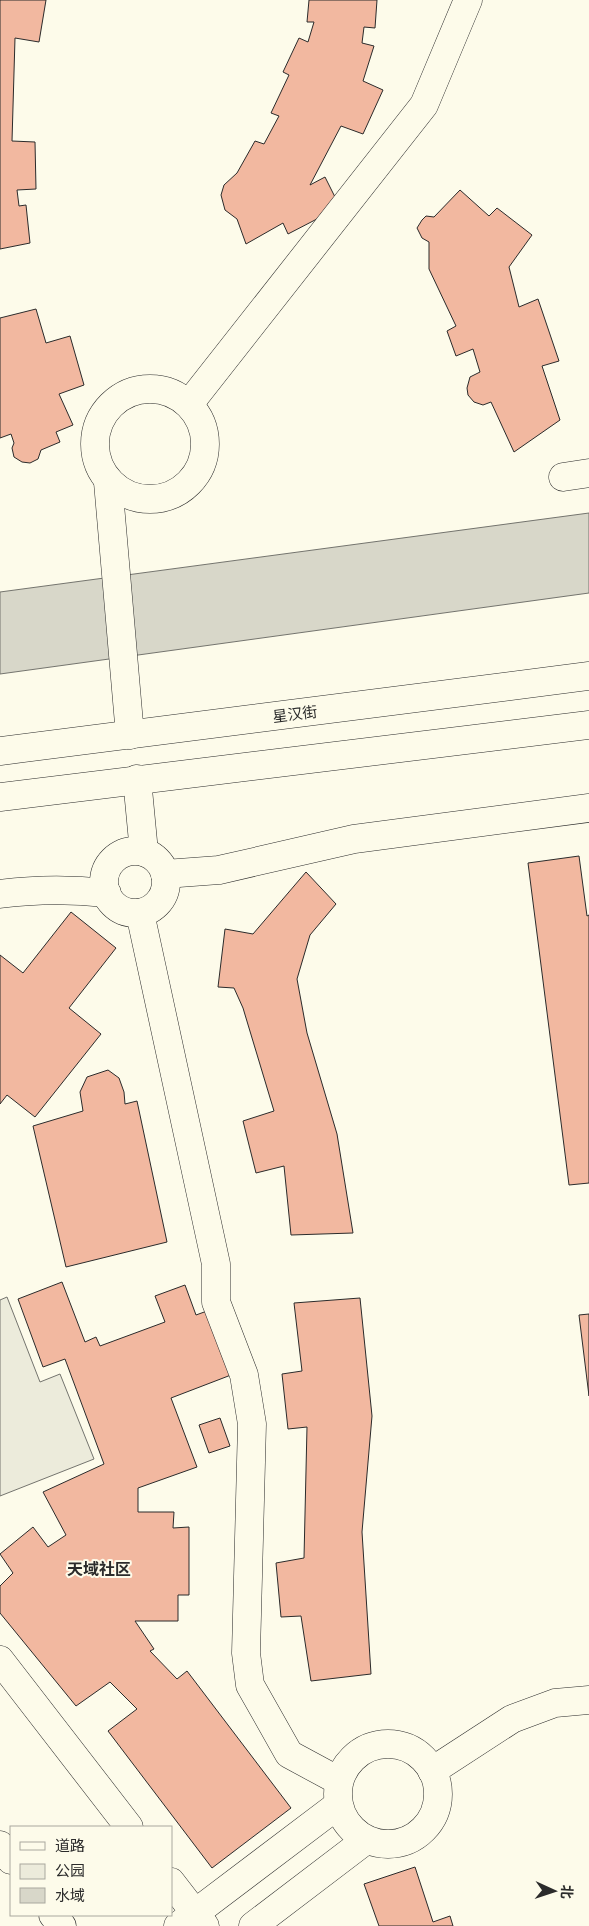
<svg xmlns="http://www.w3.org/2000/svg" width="589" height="1926" viewBox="0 0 589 1926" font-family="'PT Sans','Noto Sans SC',sans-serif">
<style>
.green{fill:#ecebdb;stroke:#74746e}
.water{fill:#d8d7c9;stroke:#74746e}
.building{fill:#f2b8a0;stroke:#2b2b2b}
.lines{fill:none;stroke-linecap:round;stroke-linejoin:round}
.minor-casing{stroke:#2b2b2b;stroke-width:29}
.major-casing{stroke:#2b2b2b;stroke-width:29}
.minor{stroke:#fdfbea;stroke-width:28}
.major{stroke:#fdfbea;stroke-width:28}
.labels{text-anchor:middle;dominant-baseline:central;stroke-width:4;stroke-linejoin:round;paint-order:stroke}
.street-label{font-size:15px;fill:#2b2b2b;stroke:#fdfbea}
.neighbourhood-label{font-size:16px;font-weight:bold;fill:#2b2b2b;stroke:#fdfbea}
</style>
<rect width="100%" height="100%" fill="#fdfbea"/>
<path class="green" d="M 7,1297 L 40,1382 L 60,1374 L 94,1459 L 0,1496 L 0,1300 Z"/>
<path class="water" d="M 589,513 L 589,593 L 0,674 L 0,592 Z"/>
<g class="building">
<path d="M 0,0 L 46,0 L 39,42 L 15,38 L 12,141 L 35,142 L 36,189 L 17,190 L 19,206 L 26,205 L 30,243 L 0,249 Z"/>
<path d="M 309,0 L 377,0 L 375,28 L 364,27 L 362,43 L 374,46 L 363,81 L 383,90 L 363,134 L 341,126 L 310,185 L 325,177 L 340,207 L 288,234 L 283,223 L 246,244 L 237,219 L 225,210 L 221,195 L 224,185 L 237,173 L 255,141 L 264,144 L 279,116 L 271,113 L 289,75 L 283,72 L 299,38 L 308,42 L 314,22 L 307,22 Z"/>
<path d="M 460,190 L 489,216 L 497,208 L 532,235 L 509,267 L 519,307 L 538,299 L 559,361 L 542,366 L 560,420 L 514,452 L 491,402 L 483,405 L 474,402 L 468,395 L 467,388 L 470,377 L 480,372 L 473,349 L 456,356 L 447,331 L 456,326 L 429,269 L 429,242 L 422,238 L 417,228 L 422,220 L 426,216 L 434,217 Z"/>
<path d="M 36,309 L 46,343 L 70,336 L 84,385 L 59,394 L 73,425 L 56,432 L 60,442 L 41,450 L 38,459 L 30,463 L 22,462 L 14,457 L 12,448 L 14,443 L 11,434 L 0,438 L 0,318 Z"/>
<path d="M 579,856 L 587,916 L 589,915 L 589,1183 L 569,1185 L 528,863 Z"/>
<path d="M 306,872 L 336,904 L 310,935 L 297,979 L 307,1033 L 337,1134 L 353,1233 L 291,1235 L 284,1166 L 256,1173 L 243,1121 L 274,1111 L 243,1008 L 234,988 L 218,987 L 225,929 L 253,934 Z"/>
<path d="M 71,912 L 116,948 L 69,1008 L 101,1034 L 35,1117 L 7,1095 L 0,1104 L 0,955 L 23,973 Z"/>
<path d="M 108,1070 L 119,1078 L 124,1092 L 125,1104 L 137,1101 L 167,1242 L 66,1267 L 33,1126 L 83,1111 L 80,1092 L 87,1077 Z"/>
<path d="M 62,1282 L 85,1342 L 96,1337 L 100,1346 L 165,1322 L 155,1296 L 185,1285 L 196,1315 L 207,1311 L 231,1375 L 171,1398 L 197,1467 L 138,1488 L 138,1512 L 174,1512 L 173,1528 L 189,1527 L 189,1595 L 178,1595 L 178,1621 L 135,1621 L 154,1649 L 150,1651 L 177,1679 L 187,1671 L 291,1808 L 212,1868 L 108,1731 L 137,1709 L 110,1682 L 76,1706 L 0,1613 L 0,1586 L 13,1573 L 0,1554 L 33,1527 L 48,1547 L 66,1535 L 43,1492 L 104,1464 L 65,1359 L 43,1367 L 18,1299 Z"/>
<path d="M 360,1298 L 372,1416 L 362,1532 L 371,1674 L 311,1681 L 301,1616 L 281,1617 L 276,1563 L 304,1558 L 307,1427 L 288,1429 L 282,1374 L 302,1371 L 294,1303 Z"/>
<path d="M 589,1314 L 589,1396 L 579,1315 Z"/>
<path d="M 220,1418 L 230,1446 L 209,1453 L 199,1425 Z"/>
<path d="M 415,1867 L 433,1922 L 450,1916 L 453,1926 L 379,1926 L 364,1884 Z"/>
</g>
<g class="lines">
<g class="minor-casing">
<g id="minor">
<circle cx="150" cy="444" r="55"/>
<path d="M 189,404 L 424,105 L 468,0"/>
<path d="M 563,477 L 589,473"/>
<path d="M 108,482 L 130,735"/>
<path d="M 137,779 L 144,852"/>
<circle cx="135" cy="882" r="31"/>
<path d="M 165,874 L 219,870 L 354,839 L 589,808"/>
<path d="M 0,894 C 36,889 71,889 107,893"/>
<path d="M 140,913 L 216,1264 L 216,1302 L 244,1375 L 252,1424 L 246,1653 L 250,1685 L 289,1754 L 339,1781"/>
<path d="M 0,1660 L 129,1827"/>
<circle cx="388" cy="1794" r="50"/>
<path d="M 432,1771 L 512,1719 L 555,1703 L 589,1700"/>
<path d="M 171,1882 L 205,1926"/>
<path d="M 178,1926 L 338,1805"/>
<path d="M 253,1926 L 366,1840"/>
</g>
</g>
<g class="major-casing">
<g id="major">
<path d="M 0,751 L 589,676"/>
<path d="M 0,797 L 589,725"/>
<path d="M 0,1845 L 11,1860"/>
<path d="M 53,1915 L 62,1926"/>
</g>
</g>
<use href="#minor" class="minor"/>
<use href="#major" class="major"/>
</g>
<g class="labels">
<g class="street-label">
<text transform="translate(295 714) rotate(-7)">星汉街</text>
</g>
<g class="neighbourhood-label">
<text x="99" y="1569">天域社区</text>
</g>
</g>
<rect x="10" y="1826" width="162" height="90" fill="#fdfbea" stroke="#a9a89e"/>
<rect x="20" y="1842" width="25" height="8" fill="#fdfbea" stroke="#a9a89e"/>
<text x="55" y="1851" font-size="15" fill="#2b2b2b">道路</text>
<rect x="20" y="1864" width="25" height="15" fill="#ecebdb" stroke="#a9a89e"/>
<text x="55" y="1876" font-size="15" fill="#2b2b2b">公园</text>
<rect x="20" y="1888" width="25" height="15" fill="#d8d7c9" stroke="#a9a89e"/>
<text x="55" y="1901" font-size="15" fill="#2b2b2b">水域</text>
<g transform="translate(554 1891) rotate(93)" stroke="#fdfbea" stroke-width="4" paint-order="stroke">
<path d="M0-4L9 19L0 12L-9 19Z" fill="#2b2b2b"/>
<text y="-8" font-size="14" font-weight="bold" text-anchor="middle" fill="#2b2b2b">北</text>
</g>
</svg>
